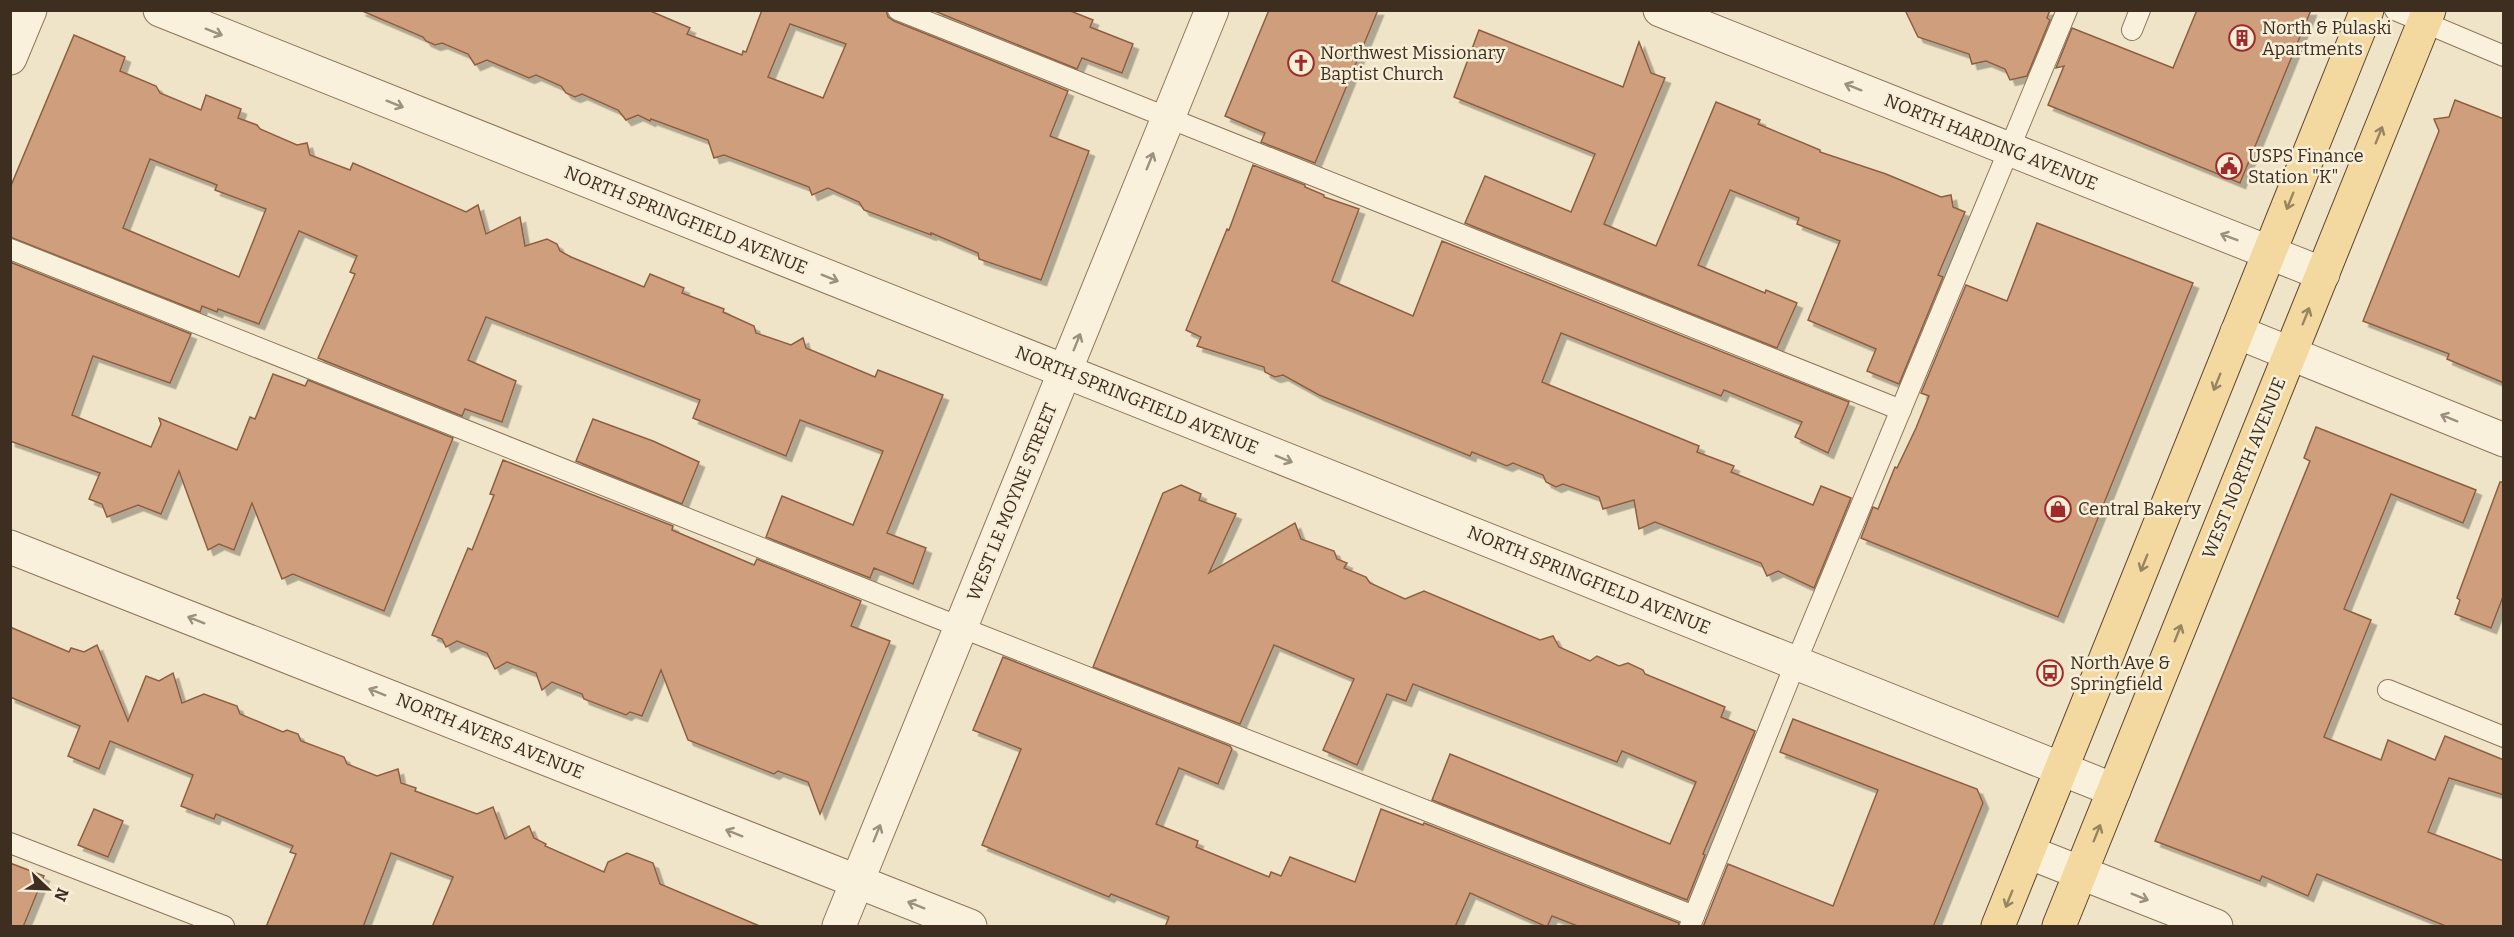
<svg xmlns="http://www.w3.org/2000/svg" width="2514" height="937" viewBox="0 0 2514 937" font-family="Bitter,serif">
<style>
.building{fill:#cf9f7d;stroke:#8d5f41;stroke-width:1.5;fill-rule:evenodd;filter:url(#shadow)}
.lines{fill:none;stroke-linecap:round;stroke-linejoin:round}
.lane-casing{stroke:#8d765c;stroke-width:22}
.street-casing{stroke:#8d765c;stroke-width:35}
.primary-casing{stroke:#5b4430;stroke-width:35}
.lane{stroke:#faf1dc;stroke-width:20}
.street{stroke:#faf1dc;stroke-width:33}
.primary{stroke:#f3d9a0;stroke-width:33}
.oneway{stroke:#9c907e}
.oneway2{stroke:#988460}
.labels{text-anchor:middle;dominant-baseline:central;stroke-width:5;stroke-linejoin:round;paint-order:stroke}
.poi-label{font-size:18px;fill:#3d2e20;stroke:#f7eed8;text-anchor:start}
.street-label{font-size:18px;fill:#3d2e20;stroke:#f7eed8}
</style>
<defs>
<filter id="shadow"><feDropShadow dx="5.5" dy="5.5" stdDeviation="0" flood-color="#0004"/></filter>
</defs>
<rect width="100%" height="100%" fill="#f0e4c8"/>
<g class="building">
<path d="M 360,10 L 648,10 L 690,28 L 687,34 L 742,55 L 743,51 L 746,52 L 762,10 L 886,10 L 888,17 L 894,21 L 1068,91 L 1050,136 L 1089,151 L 1041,280 L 979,259 L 978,253 L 931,233 L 931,235 L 864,210 L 859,202 L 828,188 L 812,195 L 809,187 L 724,155 L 714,158 L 708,140 L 651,119 L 650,121 L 638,115 L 626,120 L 618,110 L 582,94 L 575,97 L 566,93 L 561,86 L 536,75 L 529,78 L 487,60 L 475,65 L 468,54 L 442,43 L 435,45 L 426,41 L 423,37 ZM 790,24 L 846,44 L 823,98 L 768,77 Z"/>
<path d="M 932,10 L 1068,10 L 1093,20 L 1090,27 L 1133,44 L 1122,73 L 1082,58 L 1077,69 Z"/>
<path d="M 1269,10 L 1378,10 L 1315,163 L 1261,142 L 1265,133 L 1225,116 Z"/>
<path d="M 1905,10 L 2050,10 L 2047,18 L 2050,20 L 2027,76 L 2010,80 L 2005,69 L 1986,61 L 1972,64 L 1969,54 L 1918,37 Z"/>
<path d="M 2197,10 L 2311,10 L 2240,183 L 2048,105 L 2064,66 L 2056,68 L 2072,28 L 2173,68 Z"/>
<path d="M 1479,30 L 1623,87 L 1639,42 L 1651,73 L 1665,78 L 1604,224 L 1656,246 L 1716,102 L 1760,120 L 1758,124 L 1820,150 L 1820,152 L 1886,174 L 1941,197 L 1951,195 L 1953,207 L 1965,212 L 1938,275 L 1943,277 L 1899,384 L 1867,371 L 1876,349 L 1808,320 L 1840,241 L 1797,224 L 1799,218 L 1730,190 L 1698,265 L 1765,293 L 1766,290 L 1797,303 L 1777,348 L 1465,223 L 1485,176 L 1571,212 L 1595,154 L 1454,97 Z"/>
<path d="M 74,35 L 125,57 L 120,71 L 156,86 L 160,93 L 201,110 L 206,95 L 241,109 L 238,118 L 257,125 L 260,129 L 297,145 L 307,143 L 310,155 L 350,170 L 353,163 L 466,212 L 478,205 L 486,234 L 520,217 L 525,246 L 547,239 L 557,244 L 560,251 L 571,257 L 644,287 L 650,274 L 684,288 L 682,293 L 724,309 L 723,312 L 754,326 L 756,333 L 791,345 L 803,338 L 806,348 L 875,377 L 878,370 L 943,395 L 887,533 L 926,548 L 913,584 L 874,568 L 870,578 L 766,537 L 782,496 L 853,525 L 883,451 L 800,420 L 786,456 L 693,418 L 700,400 L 486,317 L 468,360 L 516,381 L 502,422 L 465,409 L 462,416 L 318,358 L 355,274 L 350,272 L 357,256 L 299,231 L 259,324 L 218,309 L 217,312 L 202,306 L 200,312 L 10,237 L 10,188 ZM 150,159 L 217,185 L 215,190 L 266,209 L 239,277 L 123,228 Z"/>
<path d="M 2455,100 L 2504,119 L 2504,383 L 2447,359 L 2449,354 L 2363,321 L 2439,131 L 2434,119 L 2449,117 Z"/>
<path d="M 1253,165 L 1305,185 L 1305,187 L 1324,195 L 1324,197 L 1359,209 L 1332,281 L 1413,316 L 1442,241 L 1849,402 L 1828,453 L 1795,437 L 1802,422 L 1724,390 L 1721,396 L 1561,333 L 1542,382 L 1699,446 L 1697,452 L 1734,466 L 1731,472 L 1813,505 L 1821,486 L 1851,498 L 1814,588 L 1778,571 L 1767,576 L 1761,563 L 1655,522 L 1639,529 L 1634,500 L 1603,509 L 1599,497 L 1563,484 L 1556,487 L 1546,482 L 1543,475 L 1513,463 L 1507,466 L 1472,452 L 1470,456 L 1319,395 L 1283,375 L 1275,377 L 1265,372 L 1264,367 L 1197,346 L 1201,337 L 1186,330 L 1227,229 L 1229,230 Z"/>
<path d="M 2037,223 L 2193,283 L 2058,617 L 1861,538 L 1873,507 L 1878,509 L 1895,467 L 1897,468 L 1916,428 L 1929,396 L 1921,393 L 1966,285 L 2007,301 Z"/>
<path d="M 10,262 L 191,334 L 170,383 L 93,356 L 72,415 L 151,447 L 161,424 L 159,418 L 237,450 L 250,417 L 255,419 L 273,374 L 305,386 L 308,380 L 453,438 L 384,611 L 293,574 L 282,579 L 252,503 L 234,550 L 219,544 L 208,550 L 179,471 L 161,514 L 138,505 L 107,517 L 102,504 L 89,499 L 100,473 L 10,441 Z"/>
<path d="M 593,419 L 653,441 L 699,462 L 682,504 L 576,461 Z"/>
<path d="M 2316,427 L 2476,490 L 2463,523 L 2391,494 L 2344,609 L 2371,620 L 2324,737 L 2381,760 L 2388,740 L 2435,760 L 2445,736 L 2504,760 L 2504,795 L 2449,778 L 2428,832 L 2504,861 L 2504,927 L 2448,927 L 2317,874 L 2308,896 L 2262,876 L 2260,881 L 2155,841 L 2310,461 L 2304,458 Z"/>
<path d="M 503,460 L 673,526 L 672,530 L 754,565 L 757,559 L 861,601 L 851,626 L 890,641 L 820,814 L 808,782 L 778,771 L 774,774 L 688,740 L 661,670 L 642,716 L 630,712 L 626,715 L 584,699 L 582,694 L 552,682 L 542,690 L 536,673 L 507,662 L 495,669 L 487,653 L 457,641 L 446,647 L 442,639 L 432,635 L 468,548 L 472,550 L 494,495 L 490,494 Z"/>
<path d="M 2500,482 L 2504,482 L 2504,594 L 2491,628 L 2455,614 L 2460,600 L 2457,598 Z"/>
<path d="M 1181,485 L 1201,494 L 1199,500 L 1236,514 L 1209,573 L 1295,523 L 1301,539 L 1334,551 L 1337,559 L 1347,563 L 1344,568 L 1366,577 L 1370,583 L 1405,599 L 1424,591 L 1540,640 L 1553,636 L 1559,647 L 1590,661 L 1597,656 L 1619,666 L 1628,663 L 1643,670 L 1645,674 L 1725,707 L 1721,717 L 1755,731 L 1703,854 L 1705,855 L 1687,900 L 1432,800 L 1450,754 L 1670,844 L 1696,782 L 1622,751 L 1617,762 L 1413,684 L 1406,701 L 1387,694 L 1357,765 L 1323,750 L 1354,679 L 1274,645 L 1240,724 L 1093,667 L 1163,493 Z"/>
<path d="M 10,627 L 69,652 L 71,648 L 84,652 L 97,645 L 128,721 L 146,676 L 159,681 L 173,673 L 182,703 L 204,694 L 237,706 L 240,714 L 283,732 L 287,730 L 298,734 L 301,741 L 344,757 L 347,764 L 377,776 L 398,769 L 401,783 L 416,788 L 415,791 L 477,814 L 493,807 L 505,839 L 529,826 L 534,838 L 546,844 L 545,846 L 604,872 L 608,862 L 627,853 L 653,863 L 660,884 L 762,927 L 432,927 L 453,877 L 391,853 L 363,927 L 266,927 L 296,854 L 290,852 L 293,846 L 216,814 L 214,819 L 181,806 L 193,775 L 110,741 L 99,769 L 68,756 L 80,726 L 10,697 Z"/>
<path d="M 1003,657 L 1230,746 L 1232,749 L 1218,784 L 1179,768 L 1156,824 L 1198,841 L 1196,847 L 1269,877 L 1271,872 L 1281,876 L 1290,857 L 1355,882 L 1381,809 L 1423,825 L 1424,823 L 1679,923 L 1678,927 L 1580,927 L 1552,916 L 1547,927 L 1470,893 L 1455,927 L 1165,927 L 1169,917 L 1111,894 L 1109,897 L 982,845 L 1021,749 L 973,730 Z"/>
<path d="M 1793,719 L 1977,789 L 1983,803 L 1933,927 L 1703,927 L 1728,864 L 1833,906 L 1878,790 L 1780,752 Z"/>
<path d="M 94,809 L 123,821 L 108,857 L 78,845 Z"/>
<path d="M 10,863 L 44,876 L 23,927 L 10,927 Z"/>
</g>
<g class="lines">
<g class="lane-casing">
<g id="lane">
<path d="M 898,10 L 1901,410"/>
<path d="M 2395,10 L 2504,56"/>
<path d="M 2132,30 L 2140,10"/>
<path d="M 10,249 L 960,627 L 1694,916"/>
<path d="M 2388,690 L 2504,737"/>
<path d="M 10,843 L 224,926"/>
<path d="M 1690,926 L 1796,662 L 2067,10"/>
</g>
</g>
<g class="street-casing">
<g id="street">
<path d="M 160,10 L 2114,790"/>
<path d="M 1660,10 L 2323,274"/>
<path d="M 10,58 L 30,10"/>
<path d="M 2237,332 L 2504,440"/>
<path d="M 10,547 L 970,926"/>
<path d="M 2028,852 L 2216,926"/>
<path d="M 839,926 L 1212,10"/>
</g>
</g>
<g class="primary-casing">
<g id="primary">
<path d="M 1998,926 L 2367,10"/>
<path d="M 2059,926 L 2429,10"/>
</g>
</g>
<use href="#lane" class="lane"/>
<use href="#street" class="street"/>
<use href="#primary" class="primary"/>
</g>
<defs><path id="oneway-shaft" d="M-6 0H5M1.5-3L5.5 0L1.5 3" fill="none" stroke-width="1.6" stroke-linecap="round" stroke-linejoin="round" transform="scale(1.5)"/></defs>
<g class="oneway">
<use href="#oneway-shaft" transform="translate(214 32) rotate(22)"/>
<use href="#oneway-shaft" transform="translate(1853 87) rotate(-158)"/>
<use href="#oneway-shaft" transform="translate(395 104) rotate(22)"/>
<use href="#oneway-shaft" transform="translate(1150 161) rotate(-68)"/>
<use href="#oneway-shaft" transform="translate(2229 237) rotate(-159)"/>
<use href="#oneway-shaft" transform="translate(830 278) rotate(22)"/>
<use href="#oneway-shaft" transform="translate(1077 342) rotate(-68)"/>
<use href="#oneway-shaft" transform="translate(2449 418) rotate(-158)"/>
<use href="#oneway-shaft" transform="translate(1284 459) rotate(22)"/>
<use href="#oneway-shaft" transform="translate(196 620) rotate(-158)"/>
<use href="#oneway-shaft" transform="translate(377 692) rotate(-158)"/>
<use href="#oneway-shaft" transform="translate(734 833) rotate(-158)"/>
<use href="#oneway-shaft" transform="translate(877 833) rotate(-68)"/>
<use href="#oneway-shaft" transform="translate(2140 897) rotate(22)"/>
<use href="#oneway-shaft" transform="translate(916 905) rotate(-158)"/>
</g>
<g class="oneway2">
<use href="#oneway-shaft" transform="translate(2379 135) rotate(-68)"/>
<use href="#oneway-shaft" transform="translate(2290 201) rotate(112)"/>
<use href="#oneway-shaft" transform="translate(2306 316) rotate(-68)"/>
<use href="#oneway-shaft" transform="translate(2217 382) rotate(112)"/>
<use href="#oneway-shaft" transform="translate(2144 563) rotate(112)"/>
<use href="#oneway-shaft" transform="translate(2178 633) rotate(-68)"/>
<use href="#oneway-shaft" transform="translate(2097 833) rotate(-68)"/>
<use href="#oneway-shaft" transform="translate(2009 899) rotate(112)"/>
</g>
<defs>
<g id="building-ring" transform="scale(1.35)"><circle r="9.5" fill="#f7eed8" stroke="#9e2a2b" stroke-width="1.5"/><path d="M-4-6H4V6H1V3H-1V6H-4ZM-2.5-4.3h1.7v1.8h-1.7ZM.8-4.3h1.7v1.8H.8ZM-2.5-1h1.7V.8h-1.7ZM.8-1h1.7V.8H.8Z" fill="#9e2a2b"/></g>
<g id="church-ring" transform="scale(1.35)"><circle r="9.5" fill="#f7eed8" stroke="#9e2a2b" stroke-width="1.5"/><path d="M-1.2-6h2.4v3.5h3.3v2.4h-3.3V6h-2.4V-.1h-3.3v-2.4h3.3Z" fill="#9e2a2b"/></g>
<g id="civic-ring" transform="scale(1.35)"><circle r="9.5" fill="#f7eed8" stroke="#9e2a2b" stroke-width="1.5"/><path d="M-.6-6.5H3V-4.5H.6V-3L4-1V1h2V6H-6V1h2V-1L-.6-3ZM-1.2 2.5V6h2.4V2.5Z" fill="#9e2a2b"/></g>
<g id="shop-ring" transform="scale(1.35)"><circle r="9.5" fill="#f7eed8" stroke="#9e2a2b" stroke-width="1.5"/><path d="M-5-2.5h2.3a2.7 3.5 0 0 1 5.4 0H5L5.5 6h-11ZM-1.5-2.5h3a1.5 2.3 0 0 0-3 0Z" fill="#9e2a2b"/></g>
<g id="bus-ring" transform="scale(1.35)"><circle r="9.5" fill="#f7eed8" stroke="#9e2a2b" stroke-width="1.5"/><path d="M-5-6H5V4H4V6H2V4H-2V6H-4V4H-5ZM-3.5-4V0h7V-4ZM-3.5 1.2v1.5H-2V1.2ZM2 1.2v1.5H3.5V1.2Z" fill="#9e2a2b"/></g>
</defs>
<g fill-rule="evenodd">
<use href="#building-ring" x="2242" y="38"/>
<use href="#church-ring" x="1301" y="63"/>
<use href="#civic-ring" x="2229" y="166"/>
<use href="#shop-ring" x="2058" y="509"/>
<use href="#bus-ring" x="2050" y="673"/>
</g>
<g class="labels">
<g class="poi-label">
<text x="2262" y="28">North &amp; Pulaski<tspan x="2262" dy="21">Apartments</tspan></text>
<text x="1320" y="53">Northwest Missionary<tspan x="1320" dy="21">Baptist Church</tspan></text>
<text x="2248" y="156">USPS Finance<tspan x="2248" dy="21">Station "K"</tspan></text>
<text x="2078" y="509">Central Bakery</text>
<text x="2070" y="663">North Ave &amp;<tspan x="2070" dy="21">Springfield</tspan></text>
</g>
<g class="street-label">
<text transform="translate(1991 142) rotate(22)">NORTH HARDING AVENUE</text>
<text transform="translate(686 220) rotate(22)">NORTH SPRINGFIELD AVENUE</text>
<text transform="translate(1137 400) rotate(22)">NORTH SPRINGFIELD AVENUE</text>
<text transform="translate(2244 468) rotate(-68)">WEST NORTH AVENUE</text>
<text transform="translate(1012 502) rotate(-68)">WEST LE MOYNE STREET</text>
<text transform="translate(1589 580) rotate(22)">NORTH SPRINGFIELD AVENUE</text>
<text transform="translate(490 736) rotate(22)">NORTH AVERS AVENUE</text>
</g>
</g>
<rect width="2514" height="937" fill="none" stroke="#3d2e20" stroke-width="24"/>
<g transform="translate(48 889) rotate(113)" stroke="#f7eed8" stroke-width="4.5" paint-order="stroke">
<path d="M0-4.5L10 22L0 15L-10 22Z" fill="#3d2e20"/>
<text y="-9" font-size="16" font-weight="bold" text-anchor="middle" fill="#3d2e20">N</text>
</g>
</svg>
